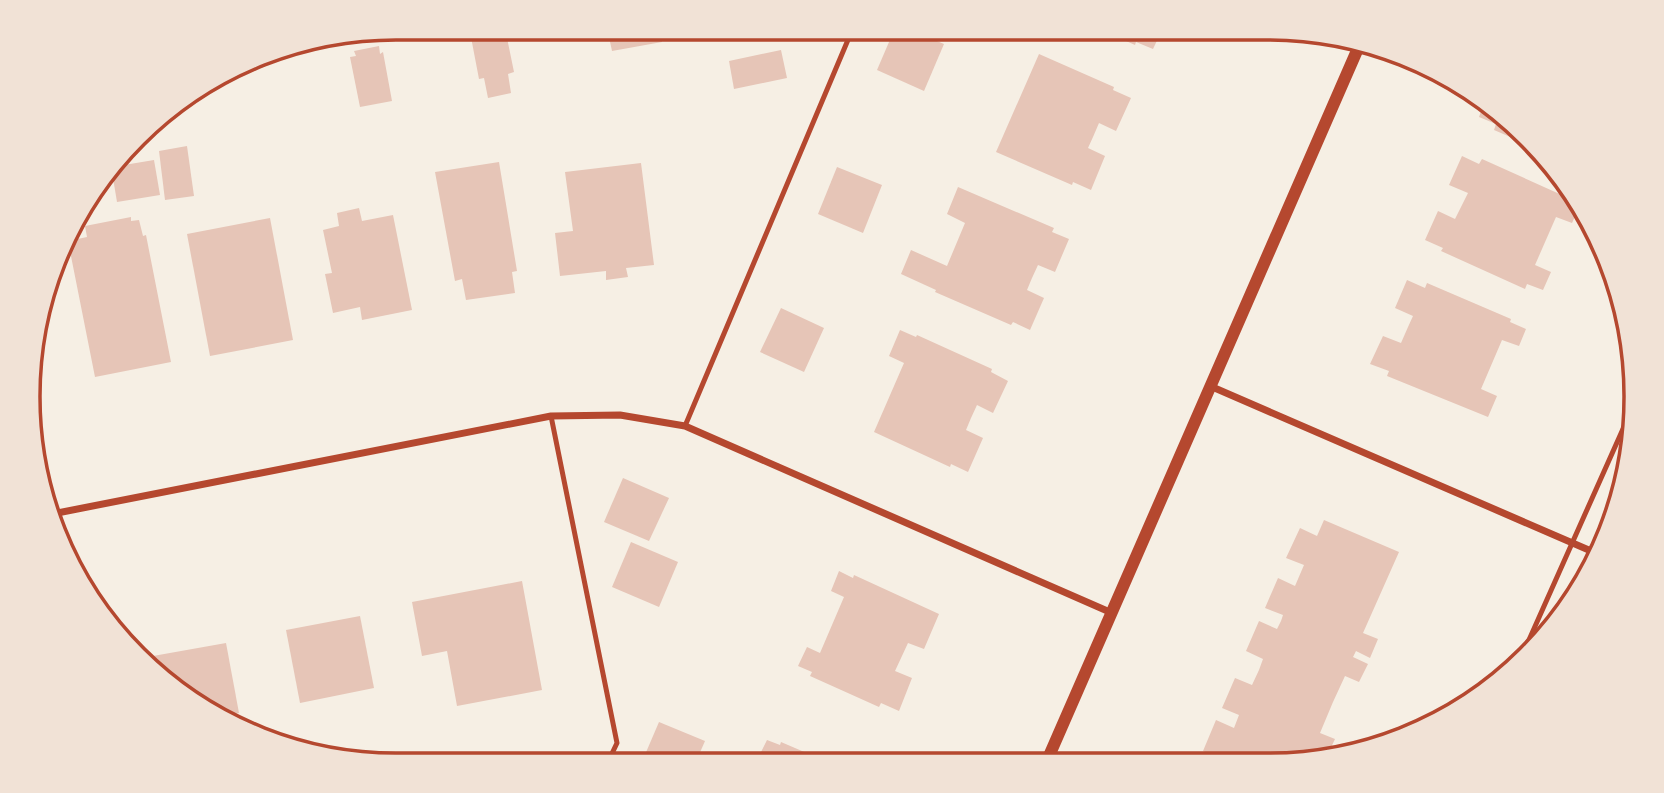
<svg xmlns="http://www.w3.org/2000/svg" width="1664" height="793" viewBox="0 0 1664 793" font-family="Rubik,sans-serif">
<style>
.building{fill:#e6c5b7}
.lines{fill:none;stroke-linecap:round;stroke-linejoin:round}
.service{stroke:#b5482f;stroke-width:5}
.minor{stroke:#b5482f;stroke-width:7}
.tertiary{stroke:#b5482f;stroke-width:12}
.rim{fill:none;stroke:#b5482f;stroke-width:3.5}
</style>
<rect width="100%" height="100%" fill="#f6efe4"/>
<g class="building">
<path d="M 491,28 L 505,28 L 514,72 L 508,74 L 511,93 L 488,98 L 484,78 L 479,79 L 470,32 Z"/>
<path d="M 607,28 L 660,28 L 662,42 L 612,51 Z"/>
<path d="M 895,28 L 906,28 L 944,44 L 924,91 L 877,70 Z"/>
<path d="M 1097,28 L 1163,28 L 1153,49 L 1136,42 L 1135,45 Z"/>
<path d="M 379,46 L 380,54 L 383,52 L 392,101 L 360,107 L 350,57 L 356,56 L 354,51 Z"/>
<path d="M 781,50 L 787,78 L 734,89 L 729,61 Z"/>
<path d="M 1039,54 L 1114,87 L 1113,90 L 1131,98 L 1116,131 L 1099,123 L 1093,137 L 1088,148 L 1105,156 L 1091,190 L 1073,182 L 1072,185 L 996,152 Z"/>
<path d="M 1483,106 L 1528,136 L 1536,148 L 1494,130 L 1496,124 L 1479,117 Z"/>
<path d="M 187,146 L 194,196 L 165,200 L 159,151 Z"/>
<path d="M 1462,156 L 1479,164 L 1482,159 L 1564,196 L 1571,200 L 1578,210 L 1572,223 L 1556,217 L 1535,265 L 1551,272 L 1543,290 L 1527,284 L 1525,289 L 1441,251 L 1443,248 L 1425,240 L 1438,211 L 1455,219 L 1468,193 L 1449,185 Z"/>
<path d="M 154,160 L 160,195 L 117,202 L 112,172 L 118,166 Z"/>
<path d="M 499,162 L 517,271 L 512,272 L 515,293 L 466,300 L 462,279 L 455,281 L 435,172 Z"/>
<path d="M 641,163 L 654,265 L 626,268 L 628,277 L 606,280 L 606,271 L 560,276 L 555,233 L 573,231 L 565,172 Z"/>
<path d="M 837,167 L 882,185 L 863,233 L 818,214 Z"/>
<path d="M 958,187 L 1054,228 L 1052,232 L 1069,239 L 1055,272 L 1038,265 L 1032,278 L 1027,290 L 1044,298 L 1030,330 L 1013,322 L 1011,325 L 935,292 L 936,290 L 901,274 L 911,250 L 947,266 L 965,223 L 947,214 Z"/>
<path d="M 359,208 L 362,221 L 393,215 L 412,310 L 362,320 L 360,307 L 333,313 L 325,274 L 332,273 L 323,230 L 339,226 L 337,213 Z"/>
<path d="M 131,217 L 131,221 L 139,220 L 143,236 L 146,235 L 171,362 L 95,377 L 68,241 L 87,237 L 85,226 Z"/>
<path d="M 270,218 L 293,340 L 210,356 L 187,234 Z"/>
<path d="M 1407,280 L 1425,288 L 1427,283 L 1511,319 L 1510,322 L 1526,329 L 1519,346 L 1502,340 L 1481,389 L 1497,396 L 1488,417 L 1387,376 L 1389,371 L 1370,364 L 1383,336 L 1401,343 L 1408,327 L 1413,316 L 1395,308 Z"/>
<path d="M 781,308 L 824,328 L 804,372 L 760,352 Z"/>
<path d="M 900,330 L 916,337 L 917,335 L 992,369 L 991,372 L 1008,381 L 993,413 L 977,405 L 971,418 L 966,430 L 983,438 L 968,472 L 951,464 L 950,467 L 874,432 L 904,363 L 889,356 Z"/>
<path d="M 623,478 L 669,498 L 649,541 L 604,522 Z"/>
<path d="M 1324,520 L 1399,552 L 1363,633 L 1378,639 L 1370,658 L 1356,651 L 1353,657 L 1368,664 L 1359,682 L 1345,676 L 1333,702 L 1320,733 L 1335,739 L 1326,758 L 1312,752 L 1310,757 L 1319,761 L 1219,762 L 1221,759 L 1203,751 L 1216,720 L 1234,728 L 1239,715 L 1222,708 L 1235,678 L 1252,685 L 1259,670 L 1263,659 L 1246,651 L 1259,621 L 1277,629 L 1281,621 L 1283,615 L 1265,608 L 1278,578 L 1295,586 L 1304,565 L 1286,558 L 1300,528 L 1317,536 Z"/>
<path d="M 631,542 L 678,562 L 659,607 L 612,587 Z"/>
<path d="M 839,571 L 853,578 L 854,575 L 939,614 L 924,649 L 908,643 L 895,671 L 912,678 L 899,711 L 881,703 L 879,707 L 810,676 L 812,672 L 798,666 L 807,647 L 820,653 L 844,597 L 831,591 Z"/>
<path d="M 522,581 L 542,690 L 457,706 L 447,651 L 422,656 L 412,602 Z"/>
<path d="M 360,616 L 374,688 L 300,703 L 286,630 Z"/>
<path d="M 226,643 L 239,713 L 223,716 L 156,675 L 153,656 Z"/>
<path d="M 659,722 L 705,741 L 695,764 L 641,764 Z"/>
<path d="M 767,740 L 780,745 L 781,742 L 830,763 L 771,764 L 758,758 Z"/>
</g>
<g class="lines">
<g class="service">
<path d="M 551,416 L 617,743 L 607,764"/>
<path d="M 685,426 L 853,28"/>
<path d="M 1520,660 L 1635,402"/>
</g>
<g class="minor">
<path d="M 1210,386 L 1598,554"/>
<path d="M 52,514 L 551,416 L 620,415 L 685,426 L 1112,613"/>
</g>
<path class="tertiary" d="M 1046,763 L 1359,46"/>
</g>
<path d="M0 0H1664V793H0ZM396 40H1268A356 356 0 0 1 1624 396V397A356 356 0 0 1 1268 753H396A356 356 0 0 1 40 397V396A356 356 0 0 1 396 40Z" fill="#f1e2d6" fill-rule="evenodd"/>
<path class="rim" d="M396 40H1268A356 356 0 0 1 1624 396V397A356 356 0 0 1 1268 753H396A356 356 0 0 1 40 397V396A356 356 0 0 1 396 40Z"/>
</svg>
